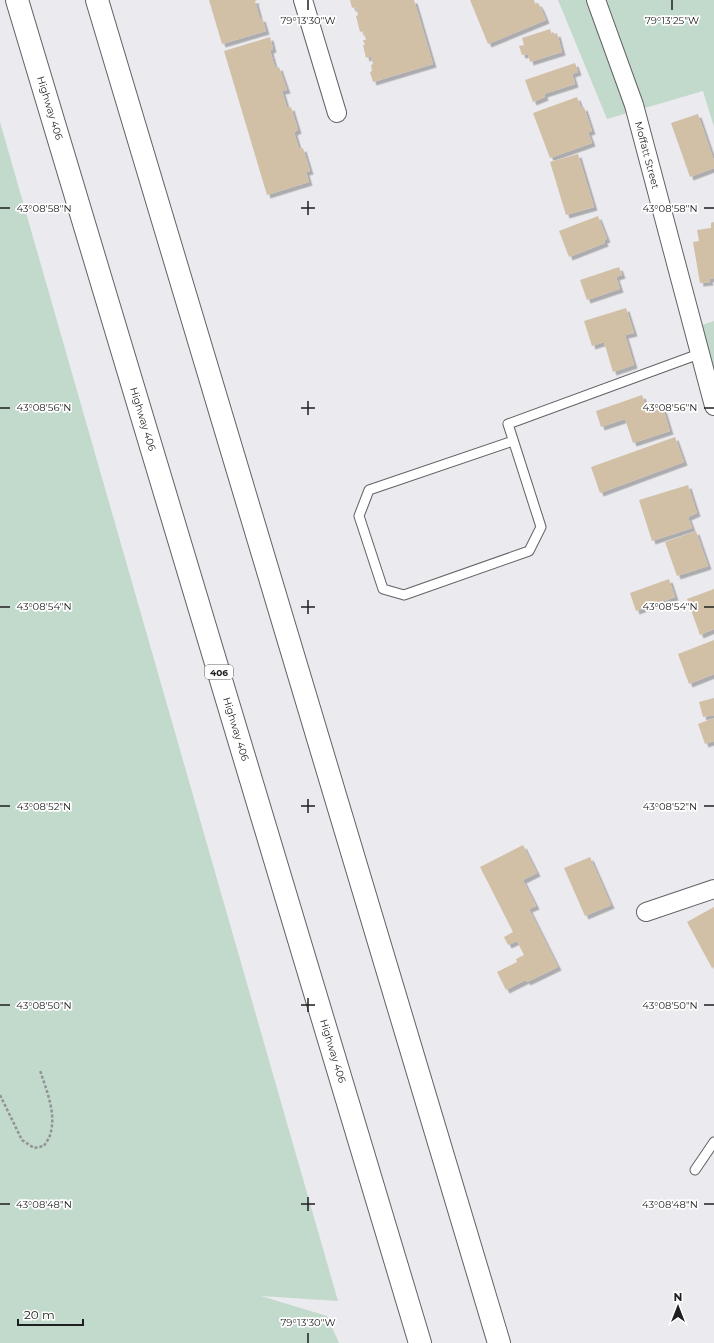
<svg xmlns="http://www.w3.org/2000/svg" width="714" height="1343" viewBox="0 0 714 1343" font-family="Montserrat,sans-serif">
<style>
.green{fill:#c2dacc}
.building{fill:#d2c0a6;filter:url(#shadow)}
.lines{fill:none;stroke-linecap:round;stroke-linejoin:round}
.lane-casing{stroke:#626165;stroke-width:11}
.street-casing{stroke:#626165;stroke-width:20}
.highway-casing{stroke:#626165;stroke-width:24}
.path{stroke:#939296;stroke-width:2.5;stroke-dasharray:3 2;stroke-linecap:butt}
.lane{stroke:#fff;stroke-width:9}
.street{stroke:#fff;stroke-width:18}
.highway{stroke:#fff;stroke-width:22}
.ticks{fill:none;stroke:#1f1f21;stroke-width:1.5}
.labels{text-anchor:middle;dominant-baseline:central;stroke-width:3.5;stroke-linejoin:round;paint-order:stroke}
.shield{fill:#fff;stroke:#626264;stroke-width:1}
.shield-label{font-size:9px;font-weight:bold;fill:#1f1f21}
.street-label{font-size:10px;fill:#1f1f21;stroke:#fff}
.ticks-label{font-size:10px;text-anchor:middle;fill:#1f1f21;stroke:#fff;stroke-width:3.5;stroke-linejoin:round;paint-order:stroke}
</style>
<defs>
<filter id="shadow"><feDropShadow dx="3.5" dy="3.5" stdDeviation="0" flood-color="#0004"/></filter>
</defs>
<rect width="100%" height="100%" fill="#ebeaee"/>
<g class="green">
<path d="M 558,0 L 714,0 L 714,127 L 703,91 L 607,119 Z"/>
<path d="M 0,122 L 338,1301 L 261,1296 L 327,1316 L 339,1343 L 0,1343 Z"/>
<path d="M 714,321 L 714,380 L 696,327 Z"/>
</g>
<g class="building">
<path d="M 209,0 L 257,0 L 255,1 L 260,19 L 262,18 L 266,31 L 222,44 Z"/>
<path d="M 350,0 L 414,0 L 433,64 L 373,82 L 370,72 L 372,71 L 371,65 L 373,64 L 371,56 L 366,58 L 363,45 L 365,45 L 363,40 L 366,40 L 363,31 L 360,32 L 356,16 L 358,15 L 356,7 L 352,8 Z"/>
<path d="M 470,0 L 534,0 L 535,4 L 538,3 L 541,8 L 546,20 L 488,44 Z"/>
<path d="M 550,29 L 552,35 L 557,33 L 562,52 L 530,62 L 528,54 L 522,55 L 519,46 L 524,45 L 522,38 Z"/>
<path d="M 270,37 L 273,49 L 270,50 L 275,68 L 279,67 L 287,90 L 282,91 L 287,108 L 291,107 L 298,130 L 294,132 L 299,149 L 303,148 L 310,171 L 306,172 L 309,182 L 267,195 L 224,51 Z"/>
<path d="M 575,63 L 578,72 L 572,74 L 575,84 L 544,94 L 545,97 L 533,102 L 525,80 Z"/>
<path d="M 577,97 L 581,108 L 584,107 L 592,131 L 588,132 L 592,143 L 550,158 L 533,113 Z"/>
<path d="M 698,114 L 714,161 L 714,168 L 690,177 L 671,123 Z"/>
<path d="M 578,154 L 594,207 L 566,215 L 550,162 Z"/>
<path d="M 598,216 L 607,239 L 604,240 L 605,243 L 569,257 L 559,231 Z"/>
<path d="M 714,222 L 714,278 L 709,279 L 710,282 L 700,283 L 693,242 L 699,241 L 697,230 L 711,228 L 711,223 Z"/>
<path d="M 619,267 L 622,275 L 616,277 L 620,289 L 587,300 L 580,280 Z"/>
<path d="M 626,308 L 634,333 L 625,335 L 634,365 L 613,372 L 604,342 L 592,346 L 584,321 Z"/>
<path d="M 642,395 L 647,410 L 662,405 L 670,431 L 633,443 L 625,419 L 601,427 L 596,411 Z"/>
<path d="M 675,437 L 684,462 L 600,493 L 591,467 Z"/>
<path d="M 688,485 L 697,513 L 688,517 L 692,528 L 652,541 L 639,500 Z"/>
<path d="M 696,531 L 708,566 L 677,576 L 665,542 Z"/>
<path d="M 669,579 L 675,597 L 636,611 L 630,593 Z"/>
<path d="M 714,589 L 714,629 L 700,635 L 687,599 Z"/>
<path d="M 714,640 L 714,674 L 689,684 L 678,654 Z"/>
<path d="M 714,698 L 714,715 L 703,717 L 699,702 Z"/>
<path d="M 714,718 L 714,741 L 705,744 L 698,724 Z"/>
<path d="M 523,845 L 537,873 L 523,880 L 536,906 L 529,909 L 558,967 L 527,982 L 526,980 L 506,990 L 497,972 L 517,962 L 516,959 L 524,955 L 517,941 L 508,945 L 504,937 L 513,932 L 480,867 Z"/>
<path d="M 590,857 L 611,905 L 585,916 L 564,868 Z"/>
<path d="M 714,907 L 714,967 L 712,968 L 687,922 Z"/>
</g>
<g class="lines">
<g class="lane-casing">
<g id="lane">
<path d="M 513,441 L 369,490 L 359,516 L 383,589 L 404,595 L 529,551 L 541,527 L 508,424 L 699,354"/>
<path d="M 695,1170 L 714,1142"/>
</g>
</g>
<g class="street-casing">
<g id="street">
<path d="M 303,0 L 337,113"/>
<path d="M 596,0 L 634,105 L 714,406"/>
<path d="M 646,912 L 714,889"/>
</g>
</g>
<g class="highway-casing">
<g id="highway">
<path d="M 17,0 L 420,1343"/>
<path d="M 97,0 L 499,1343"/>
</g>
</g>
<path class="path" d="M 0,1095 L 22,1140 L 34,1148 L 44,1146 C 46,1142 49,1139 50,1135 C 57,1113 46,1090 40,1070"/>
<use href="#lane" class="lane"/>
<use href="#street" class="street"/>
<use href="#highway" class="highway"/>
</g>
<path class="ticks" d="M 308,0 L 308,10M 672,0 L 672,10M 308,201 L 308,215M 0,208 L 10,208M 301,208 L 315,208M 704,208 L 714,208M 308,401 L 308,415M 0,408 L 10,408M 301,408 L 315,408M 704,408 L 714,408M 308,600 L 308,614M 0,607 L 10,607M 301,607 L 315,607M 704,607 L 714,607M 308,799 L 308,813M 0,806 L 10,806M 301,806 L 315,806M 704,806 L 714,806M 308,998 L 308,1012M 0,1005 L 10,1005M 301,1005 L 315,1005M 704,1005 L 714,1005M 308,1197 L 308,1211M 0,1204 L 10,1204M 301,1204 L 315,1204M 704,1204 L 714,1204M 308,1333 L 308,1343"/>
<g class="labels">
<rect class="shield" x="205" y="665" width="28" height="14" rx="3"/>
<g class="shield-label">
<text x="219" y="672">406</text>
</g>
<g class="street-label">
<text transform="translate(50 108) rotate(73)">Highway 406</text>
<text transform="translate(647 155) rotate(75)">Moffatt Street</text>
<text transform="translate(143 419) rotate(73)">Highway 406</text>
<text transform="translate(236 729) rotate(73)">Highway 406</text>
<text transform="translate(333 1051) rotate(73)">Highway 406</text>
</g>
</g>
<g class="ticks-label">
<text x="308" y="24">79°13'30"W</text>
<text x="672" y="24">79°13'25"W</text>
<text x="44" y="212">43°08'58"N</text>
<text x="670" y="212">43°08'58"N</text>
<text x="44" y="411">43°08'56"N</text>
<text x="670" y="411">43°08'56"N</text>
<text x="44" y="610">43°08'54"N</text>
<text x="670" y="610">43°08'54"N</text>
<text x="44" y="810">43°08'52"N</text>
<text x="670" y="810">43°08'52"N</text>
<text x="44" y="1009">43°08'50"N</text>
<text x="670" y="1009">43°08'50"N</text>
<text x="44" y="1208">43°08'48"N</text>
<text x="670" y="1208">43°08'48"N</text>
<text x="308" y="1326">79°13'30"W</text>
</g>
<g transform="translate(678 1307)" stroke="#ffffff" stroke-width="3" paint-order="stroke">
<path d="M0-3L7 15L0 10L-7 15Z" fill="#1f1f21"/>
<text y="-6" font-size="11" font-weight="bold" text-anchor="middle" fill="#1f1f21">N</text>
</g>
<path d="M18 1319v6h65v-6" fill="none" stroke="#1f1f21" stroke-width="2"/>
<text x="24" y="1319" font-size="12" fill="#1f1f21" stroke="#ffffff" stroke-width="3" paint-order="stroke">20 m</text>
</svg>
